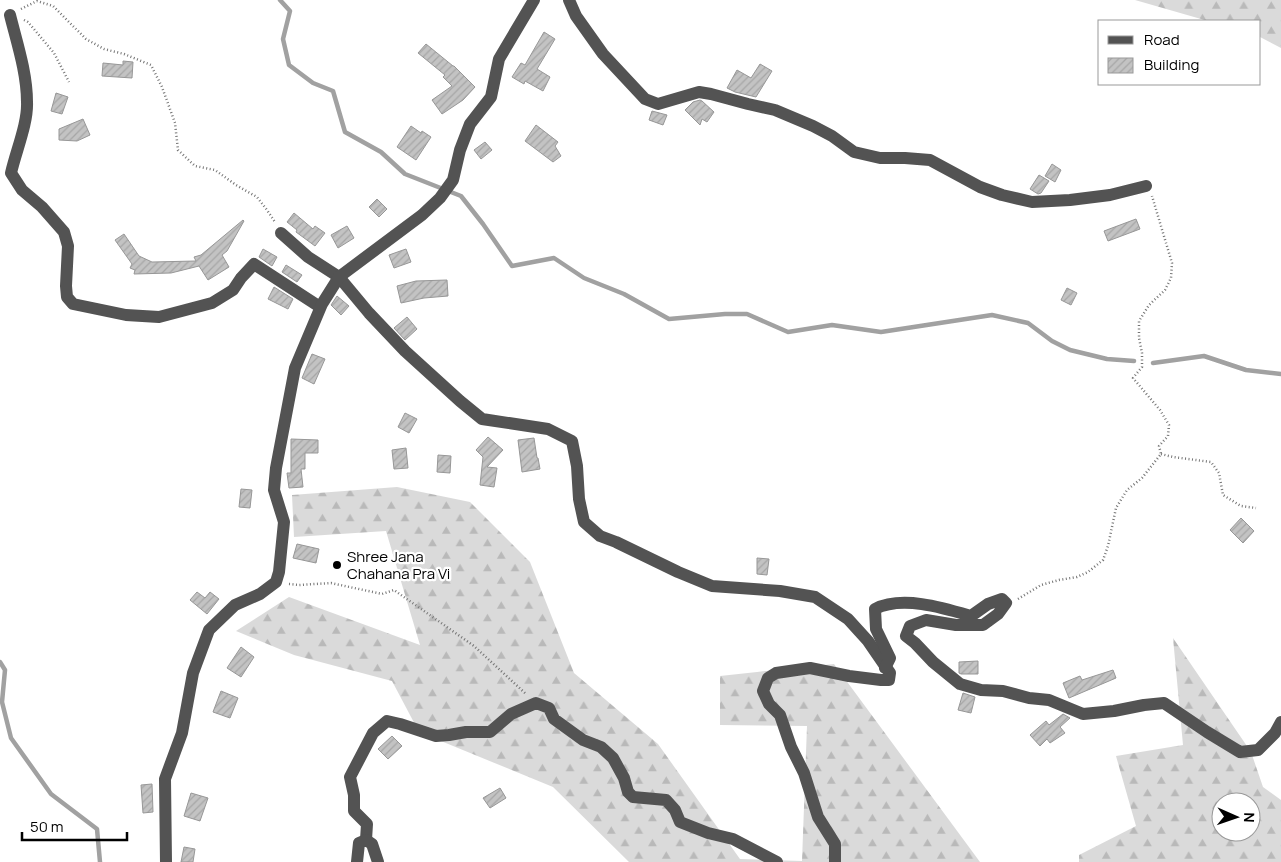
<svg xmlns="http://www.w3.org/2000/svg" width="1281" height="862" viewBox="0 0 1281 862" font-family="Manrope,sans-serif">
<style>
.forest{fill:url(#forest-firs);fill-rule:evenodd}
.lines{fill:none;stroke-linecap:round;stroke-linejoin:round}
.stream{stroke:#a1a1a1;stroke-width:4.5}
.building{fill:url(#building-hatch);stroke:#979797}
.path{stroke:#757575;stroke-width:2.5;stroke-dasharray:1 2.5;stroke-linecap:butt}
.minor{stroke:#535353;stroke-width:12}
.poi-dot{fill:#000;stroke:#fff;stroke-width:2}
.labels{text-anchor:middle;dominant-baseline:central;stroke-width:4.5;stroke-linejoin:round;paint-order:stroke}
.poi-label{font-size:15px;fill:#000;stroke:#fff;text-anchor:start}
</style>
<defs>
<pattern id="forest-firs" width="22" height="20" patternUnits="userSpaceOnUse" patternTransform="scale(1.25)"><rect width="22" height="20" fill="#dadada"/><path d="M5 1l3.5 6h-7zM16 11l3.5 6h-7z" fill="#b9b9b9"/></pattern>
<pattern id="building-hatch" width="6" height="6" patternUnits="userSpaceOnUse" patternTransform="scale(1.25)"><rect width="6" height="6" fill="#c3c3c3"/><path d="M-1 1l2-2M0 6l6-6M5 7l2-2" fill="none" stroke="#a6a6a6"/></pattern>
</defs>
<rect width="100%" height="100%" fill="#fff"/>
<g class="forest">
<path d="M 1135,0 L 1281,0 L 1281,48 L 1260,37 L 1260,21 L 1208,21 Z"/>
<path d="M 397,487 L 470,502 L 530,562 L 574,673 L 658,744 L 740,859 L 802,861 L 807,726 L 720,725 L 720,676 L 834,664 L 980,862 L 629,862 L 553,787 L 419,732 L 392,681 L 294,655 L 236,631 L 289,597 L 420,645 L 386,531 L 294,537 L 292,495 Z"/>
<path d="M 1173,638 L 1251,752 L 1263,787 L 1281,800 L 1281,862 L 1079,862 L 1079,855 L 1136,826 L 1116,756 L 1183,745 ZM 1221,802 L 1251,802 L 1251,832 L 1221,832 Z"/>
</g>
<g class="lines">
<g class="stream">
<path d="M 280,0 L 290,11 L 283,39 L 289,65 L 313,83 L 333,91 L 345,132 L 381,152 L 405,174 L 461,196 L 483,224 L 512,266 L 554,258 L 584,278 L 624,294 L 669,319 L 725,314 L 747,314 L 788,332 L 832,325 L 881,332 L 992,315 L 1028,323 L 1052,341 L 1070,350 L 1107,359 L 1134,361"/>
<path d="M 1153,363 L 1204,356 L 1246,370 L 1281,374"/>
<path d="M 0,662 L 5,670 L 2,702 L 11,738 L 51,794 L 97,829 L 100,862"/>
</g>
</g>
<g class="building">
<path d="M 544,32 L 555,39 L 537,69 L 550,77 L 543,91 L 525,81 L 524,84 L 512,77 L 521,63 L 525,65 Z"/>
<path d="M 426,44 L 453,66 L 454,66 L 475,87 L 463,100 L 442,114 L 432,100 L 452,86 L 443,77 L 445,75 L 418,53 Z"/>
<path d="M 123,61 L 133,62 L 132,78 L 102,76 L 103,63 L 123,65 Z"/>
<path d="M 760,64 L 772,71 L 756,97 L 735,92 L 727,88 L 737,70 L 751,78 Z"/>
<path d="M 56,93 L 68,97 L 62,114 L 51,111 Z"/>
<path d="M 700,100 L 702,101 L 714,112 L 707,122 L 702,119 L 700,125 L 685,110 L 693,102 Z"/>
<path d="M 652,111 L 667,115 L 663,125 L 649,120 Z"/>
<path d="M 83,119 L 90,135 L 77,141 L 59,140 L 59,129 Z"/>
<path d="M 536,125 L 558,142 L 555,146 L 561,156 L 553,162 L 525,141 Z"/>
<path d="M 411,126 L 421,133 L 422,131 L 431,137 L 416,160 L 397,147 Z"/>
<path d="M 485,142 L 492,150 L 481,159 L 474,150 Z"/>
<path d="M 1052,164 L 1061,170 L 1055,182 L 1045,176 Z"/>
<path d="M 1039,175 L 1049,181 L 1041,193 L 1038,194 L 1030,189 Z"/>
<path d="M 377,199 L 387,209 L 379,217 L 369,207 Z"/>
<path d="M 294,213 L 313,229 L 315,226 L 325,233 L 315,246 L 296,232 L 297,230 L 287,222 Z"/>
<path d="M 1136,219 L 1140,229 L 1108,241 L 1104,231 Z"/>
<path d="M 243,220 L 244,221 L 227,251 L 222,255 L 229,267 L 208,280 L 199,266 L 171,273 L 134,274 L 135,270 L 130,268 L 132,264 L 115,240 L 124,234 L 139,256 L 152,262 L 196,261 L 194,257 L 201,255 Z"/>
<path d="M 347,226 L 354,238 L 338,248 L 331,235 Z"/>
<path d="M 263,249 L 277,257 L 272,266 L 259,257 Z"/>
<path d="M 406,249 L 411,262 L 394,268 L 389,255 Z"/>
<path d="M 286,265 L 302,275 L 297,282 L 282,272 Z"/>
<path d="M 447,280 L 448,296 L 424,298 L 401,303 L 397,286 L 416,281 Z"/>
<path d="M 274,287 L 293,299 L 288,309 L 268,299 Z"/>
<path d="M 1067,288 L 1077,293 L 1071,305 L 1061,300 Z"/>
<path d="M 337,296 L 349,306 L 341,315 L 331,305 Z"/>
<path d="M 407,317 L 417,329 L 405,340 L 394,328 Z"/>
<path d="M 312,354 L 325,359 L 314,384 L 302,378 Z"/>
<path d="M 405,413 L 417,419 L 409,433 L 398,427 Z"/>
<path d="M 488,437 L 503,450 L 487,467 L 497,468 L 494,487 L 480,485 L 483,457 L 476,450 Z"/>
<path d="M 534,438 L 537,458 L 538,458 L 540,469 L 522,472 L 518,440 Z"/>
<path d="M 291,439 L 318,440 L 318,453 L 305,453 L 305,469 L 301,469 L 303,487 L 289,488 L 287,473 L 291,473 Z"/>
<path d="M 406,448 L 408,468 L 394,469 L 392,450 Z"/>
<path d="M 438,455 L 451,456 L 450,473 L 437,472 Z"/>
<path d="M 241,489 L 252,490 L 250,508 L 239,507 Z"/>
<path d="M 1241,518 L 1254,531 L 1243,543 L 1230,530 Z"/>
<path d="M 297,544 L 319,549 L 316,563 L 293,558 Z"/>
<path d="M 757,558 L 769,559 L 767,575 L 757,574 Z"/>
<path d="M 197,592 L 205,598 L 210,592 L 219,599 L 207,614 L 190,600 Z"/>
<path d="M 241,647 L 254,657 L 241,677 L 227,668 Z"/>
<path d="M 978,661 L 978,674 L 961,674 L 959,673 L 959,662 Z"/>
<path d="M 1113,670 L 1116,678 L 1069,698 L 1063,683 L 1080,676 L 1082,680 Z"/>
<path d="M 221,691 L 238,698 L 230,718 L 213,712 Z"/>
<path d="M 963,693 L 975,697 L 971,713 L 958,710 Z"/>
<path d="M 1063,714 L 1070,718 L 1060,727 L 1065,733 L 1050,743 L 1047,739 L 1040,746 L 1030,735 L 1046,721 L 1049,725 Z"/>
<path d="M 392,736 L 402,746 L 388,759 L 378,749 Z"/>
<path d="M 152,784 L 153,812 L 143,813 L 141,785 Z"/>
<path d="M 500,788 L 506,798 L 490,808 L 483,798 Z"/>
<path d="M 191,793 L 208,798 L 200,821 L 184,816 Z"/>
<path d="M 184,847 L 195,849 L 193,862 L 181,862 Z"/>
</g>
<g class="lines">
<g class="path">
<path d="M 21,9 L 37,1 L 53,6 L 86,39 L 104,49 L 124,54 L 151,65 L 162,87 L 175,123 L 178,150 L 195,166 L 215,170 L 236,185 L 257,197 L 267,210 L 275,222"/>
<path d="M 24,20 L 28,22 L 54,53 L 69,82"/>
<path d="M 1161,454 L 1173,457 L 1211,462 L 1219,473 L 1223,495 L 1241,506 L 1256,508"/>
<path d="M 289,584 L 299,585 L 331,583 L 382,594 L 394,590 L 474,646 L 526,694"/>
<path d="M 1018,599 L 1041,585 L 1059,580 L 1077,577 L 1088,572 L 1103,560 L 1108,546 L 1116,508 L 1127,490 L 1142,478 L 1161,454 L 1159,446 L 1168,436 L 1169,425 L 1160,410 L 1133,378 L 1142,367 L 1142,353 L 1139,338 L 1139,321 L 1149,305 L 1165,290 L 1171,278 L 1172,263 L 1152,196"/>
</g>
<g class="minor">
<path d="M 569,0 L 576,16 L 603,54 L 645,99 L 658,104 L 699,92 L 711,94 L 748,104 L 775,110 L 813,126 L 832,136 L 854,152 L 880,158 L 905,158 L 930,160 L 980,187 L 1002,195 L 1032,202 L 1070,200 L 1110,195 L 1146,186"/>
<path d="M 10,15 C 17,43 27,73 27,102 C 28,123 16,151 11,173 L 22,190 L 42,207 L 64,232 L 68,246 L 66,286 L 67,297 L 73,304 L 126,315 L 159,317 L 212,303 L 233,290 L 241,278 L 254,264 L 320,307"/>
<path d="M 281,233 L 308,257 L 339,277 L 369,313 L 405,351 L 460,401 L 482,419 L 548,429 L 572,441 L 577,466 L 579,499 L 584,522 L 600,536 L 616,542 L 678,572 L 712,586 L 780,591 L 815,597 L 848,619 L 868,641 L 890,673 L 889,680 L 881,680 L 849,676 L 810,668 L 776,673 L 768,678 L 763,691 L 769,704 L 780,715 L 791,747 L 804,773 L 818,817 L 835,844 L 835,862"/>
<path d="M 885,668 L 890,658 L 876,629 L 875,609 C 902,595 944,608 971,616 L 988,604 L 1002,599 L 1006,603 L 998,614 L 983,625 L 956,625 L 926,620 L 910,626 L 906,636 L 915,643 L 933,662 L 960,684 L 981,690 L 1003,691 L 1029,698 L 1049,700 L 1083,714 L 1114,711 L 1144,705 L 1164,703 L 1207,732 L 1240,752 L 1258,750 L 1275,733 L 1281,722"/>
<path d="M 366,840 L 367,824 L 354,811 L 354,795 L 350,777 L 373,733 L 387,721 L 400,724 L 436,736 L 449,735 L 466,732 L 490,732 L 511,714 L 536,703 L 549,708 L 554,719 L 583,740 L 601,747 L 613,758 L 624,778 L 628,792 L 633,797 L 666,800 L 675,810 L 680,822 L 708,833 L 733,839 L 777,862"/>
<path d="M 166,862 L 165,779 L 182,733 L 193,673 L 209,630 L 235,605 L 260,594 L 276,582 L 279,572 L 284,522 L 274,490 L 276,468 L 295,368 L 322,304 L 339,277 L 422,215 L 440,198 L 453,180 L 460,150 L 470,124 L 491,97 L 499,59 L 534,0"/>
<path d="M 357,862 L 359,843 L 366,840 L 372,844 L 378,862"/>
</g>
</g>
<circle class="poi-dot" cx="337" cy="565" r="5"/>
<g class="labels">
<g class="poi-label">
<text x="347" y="556">Shree Jana<tspan x="347" dy="17">Chahana Pra Vi</tspan></text>
</g>
</g>
<rect x="1098" y="20" width="162" height="65" fill="#ffffff" stroke="#999999"/>
<rect x="1108" y="36" width="25" height="8" fill="#535353" stroke="#999999"/>
<text x="1144" y="45" font-size="15" fill="#000000">Road</text>
<rect x="1108" y="58" width="25" height="15" fill="url(#building-hatch)" stroke="#999999"/>
<text x="1144" y="70" font-size="15" fill="#000000">Building</text>
<g transform="translate(1236 817) rotate(92)"><circle r="24" fill="#ffffff" stroke="#999999"/>
<path d="M0-4L9 19L0 12L-9 19Z" fill="#000000"/>
<text y="-8" font-size="14" font-weight="bold" text-anchor="middle" fill="#000000">N</text>
</g>
<path d="M22 832v8h105v-8" fill="none" stroke="#000000" stroke-width="2.5"/>
<text x="30" y="832" font-size="15" fill="#000000" stroke="#ffffff" stroke-width="4" paint-order="stroke">50 m</text>
</svg>
